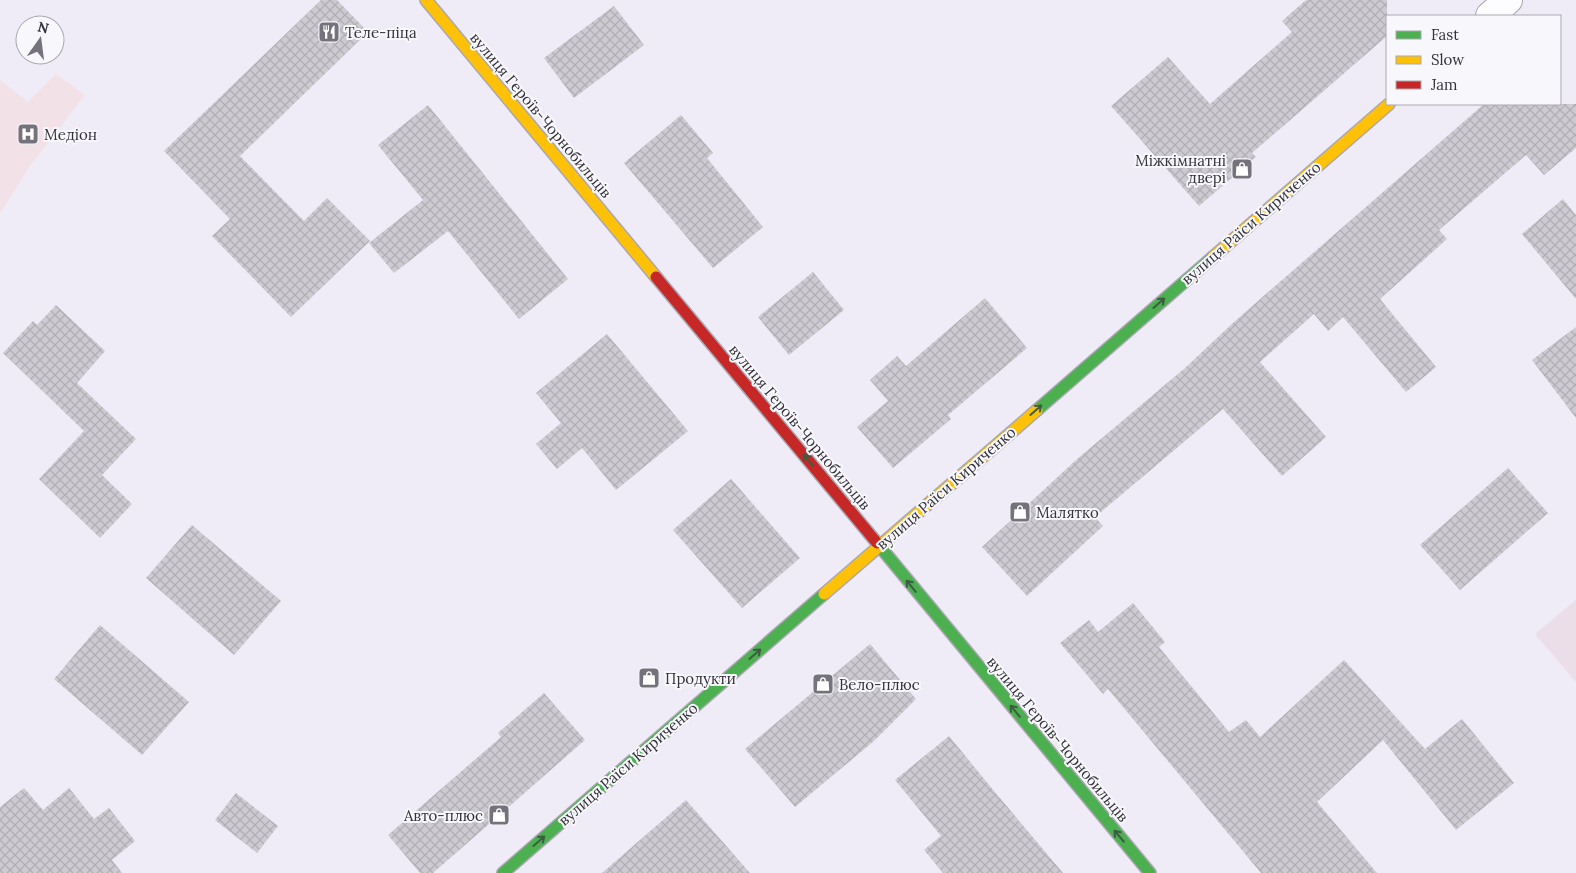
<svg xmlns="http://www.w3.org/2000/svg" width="1576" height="873" viewBox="0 0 1576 873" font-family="Lora,serif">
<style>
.commercial{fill:#ecdee9}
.medical{fill:#f2e2e8}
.building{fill:url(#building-cross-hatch)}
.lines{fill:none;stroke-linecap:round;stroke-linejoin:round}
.street-casing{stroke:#a9a7b0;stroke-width:30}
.fast-casing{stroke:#a9a7b0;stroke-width:14}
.slow-casing{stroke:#a9a7b0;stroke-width:14}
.jam-casing{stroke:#a9a7b0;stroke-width:14}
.street{stroke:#fdfcfe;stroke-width:28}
.fast{stroke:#4caf50;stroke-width:11}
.slow{stroke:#ffc107;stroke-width:11}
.jam{stroke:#c62828;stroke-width:11}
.oneway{stroke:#3c5d41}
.labels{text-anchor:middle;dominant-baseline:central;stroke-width:4;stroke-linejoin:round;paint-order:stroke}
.poi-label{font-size:15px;fill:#333139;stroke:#f8f8fc;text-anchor:start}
.street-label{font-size:15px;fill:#333139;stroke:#f8f8fc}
</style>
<defs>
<pattern id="building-cross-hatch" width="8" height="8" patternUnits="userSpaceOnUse" patternTransform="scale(1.25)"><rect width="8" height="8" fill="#cecad1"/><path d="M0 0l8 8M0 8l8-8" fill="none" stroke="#b1aeb4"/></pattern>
</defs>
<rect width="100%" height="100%" fill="#efecf7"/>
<path class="commercial" d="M 1576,600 L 1576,682 L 1535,634 Z"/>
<path class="medical" d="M 56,74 L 85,95 L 30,166 L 0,213 L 0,80 L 28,102 Z"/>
<g class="building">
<path d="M 321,0 L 337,0 L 368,32 L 240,156 L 304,221 L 327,198 L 370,241 L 291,317 L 212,236 L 230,219 L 164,151 Z"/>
<path d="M 1306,0 L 1387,0 L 1387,36 L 1252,153 L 1256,157 L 1199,206 L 1111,106 L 1168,57 L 1210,104 L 1292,32 L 1282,21 Z"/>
<path d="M 614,6 L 644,45 L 574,98 L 544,58 Z"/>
<path d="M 1484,104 L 1576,104 L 1576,148 L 1544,175 L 1526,155 L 1439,230 L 1447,239 L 1380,299 L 1436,367 L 1406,392 L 1343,317 L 1328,331 L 1314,314 L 1260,362 L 1326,437 L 1282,476 L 1223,409 L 1095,517 L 1103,526 L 1027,596 L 982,547 L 1076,460 L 1185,368 L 1234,322 Z"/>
<path d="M 428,105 L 568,279 L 519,319 L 448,231 L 394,273 L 369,243 L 423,200 L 378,145 Z"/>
<path d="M 681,115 L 713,153 L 707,158 L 763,227 L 713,268 L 624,163 Z"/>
<path d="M 1563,199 L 1576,215 L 1576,299 L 1522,234 Z"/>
<path d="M 813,272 L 844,310 L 789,355 L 758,317 Z"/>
<path d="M 985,298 L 1027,348 L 948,415 L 951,419 L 893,468 L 857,427 L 888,401 L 870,380 L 897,356 L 906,366 Z"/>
<path d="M 56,305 L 105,351 L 77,383 L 136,439 L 102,475 L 132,504 L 100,538 L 39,479 L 84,431 L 3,353 L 33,321 L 37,325 Z"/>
<path d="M 1576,327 L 1576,418 L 1532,360 Z"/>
<path d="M 607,334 L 688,431 L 616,490 L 582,448 L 557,469 L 536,444 L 561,423 L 536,393 Z"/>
<path d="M 1508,468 L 1548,513 L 1460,590 L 1420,545 Z"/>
<path d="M 731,479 L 800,558 L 742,608 L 673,530 Z"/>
<path d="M 192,525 L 281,601 L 234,655 L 146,578 Z"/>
<path d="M 1133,603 L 1165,642 L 1159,647 L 1229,732 L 1246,720 L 1260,737 L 1344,660 L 1425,749 L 1462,719 L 1514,783 L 1456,830 L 1383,740 L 1317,802 L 1377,873 L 1261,873 L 1108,689 L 1103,694 L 1060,643 L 1089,620 L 1098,632 Z"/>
<path d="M 100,625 L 189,702 L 142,755 L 54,679 Z"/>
<path d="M 870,644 L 916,699 L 874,741 L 795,807 L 745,749 Z"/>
<path d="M 544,693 L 585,740 L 433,873 L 420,873 L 388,835 L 501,737 L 498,733 Z"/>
<path d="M 949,736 L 994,791 L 1063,873 L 943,873 L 924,850 L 941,836 L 895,780 Z"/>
<path d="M 24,788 L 43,810 L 69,788 L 94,819 L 109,808 L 135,841 L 112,860 L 122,873 L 0,873 L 0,807 Z"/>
<path d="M 236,793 L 278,826 L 257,853 L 215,820 Z"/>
<path d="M 686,800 L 750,873 L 602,873 Z"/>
</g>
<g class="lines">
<g class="street-casing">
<path id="street" d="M 1490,16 L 1508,0"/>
</g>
<g class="fast-casing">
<g id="fast">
<path d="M 1037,410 L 1213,257"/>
<path d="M 877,543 L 1150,873"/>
<path d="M 503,873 L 824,594"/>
</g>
</g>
<g class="slow-casing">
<g id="slow">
<path d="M 426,0 L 656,277"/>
<path d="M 1213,257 L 1389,104"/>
<path d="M 824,594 L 1037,410"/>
</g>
</g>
<g class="jam-casing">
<path id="jam" d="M 656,277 L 877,543"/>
</g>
<use href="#street" class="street"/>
<use href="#fast" class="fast"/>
<use href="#slow" class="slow"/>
<use href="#jam" class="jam"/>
</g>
<defs><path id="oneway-shaft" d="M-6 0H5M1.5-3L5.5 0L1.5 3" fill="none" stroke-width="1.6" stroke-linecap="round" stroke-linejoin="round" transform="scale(1.25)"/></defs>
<g class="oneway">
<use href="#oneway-shaft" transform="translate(1159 303) rotate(-41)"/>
<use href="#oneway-shaft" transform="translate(1036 410) rotate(-41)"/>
<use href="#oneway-shaft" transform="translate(808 460) rotate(-130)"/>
<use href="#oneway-shaft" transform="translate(911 586) rotate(-129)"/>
<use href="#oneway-shaft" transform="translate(755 654) rotate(-41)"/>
<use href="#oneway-shaft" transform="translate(1015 711) rotate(-130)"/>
<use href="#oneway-shaft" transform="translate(1119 836) rotate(-130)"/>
<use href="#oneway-shaft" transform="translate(539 841) rotate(-41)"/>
</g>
<defs>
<g id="restaurant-square" transform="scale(1.125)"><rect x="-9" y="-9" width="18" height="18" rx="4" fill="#75727c" stroke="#f8f8fc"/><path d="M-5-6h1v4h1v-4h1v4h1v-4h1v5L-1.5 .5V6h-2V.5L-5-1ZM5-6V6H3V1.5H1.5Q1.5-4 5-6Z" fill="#fff"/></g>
<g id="hospital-square" transform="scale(1.125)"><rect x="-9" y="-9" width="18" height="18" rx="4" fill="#75727c" stroke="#f8f8fc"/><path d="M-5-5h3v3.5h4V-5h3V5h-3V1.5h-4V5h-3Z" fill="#fff"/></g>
<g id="shop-square" transform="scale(1.125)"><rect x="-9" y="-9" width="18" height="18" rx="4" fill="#75727c" stroke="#f8f8fc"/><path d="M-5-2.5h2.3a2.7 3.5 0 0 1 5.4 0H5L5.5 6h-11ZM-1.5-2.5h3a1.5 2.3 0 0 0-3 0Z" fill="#fff"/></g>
</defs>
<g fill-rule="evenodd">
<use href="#restaurant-square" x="329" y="32"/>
<use href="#hospital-square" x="28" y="134"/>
<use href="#shop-square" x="1242" y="169"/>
<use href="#shop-square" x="1020" y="512"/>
<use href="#shop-square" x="649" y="678"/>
<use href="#shop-square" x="823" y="684"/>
<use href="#shop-square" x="499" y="815"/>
</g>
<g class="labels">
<g class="poi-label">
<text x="345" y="32">Теле-піца</text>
<text x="44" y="134">Медіон</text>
<text x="1226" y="160" text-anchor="end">Міжкімнатні<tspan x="1226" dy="17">двері</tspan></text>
<text x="1036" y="512">Малятко</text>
<text x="665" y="678">Продукти</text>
<text x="839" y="684">Вело-плюс</text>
<text x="483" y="815" text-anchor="end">Авто-плюс</text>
</g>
<g class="street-label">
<text transform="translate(541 115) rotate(50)">вулиця Героїв-Чорнобильців</text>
<text transform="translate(1251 223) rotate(-41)">вулиця Раїси Кириченко</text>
<text transform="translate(800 427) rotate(50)">вулиця Героїв-Чорнобильців</text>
<text transform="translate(946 488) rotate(-41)">вулиця Раїси Кириченко</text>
<text transform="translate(1058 739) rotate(50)">вулиця Героїв-Чорнобильців</text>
<text transform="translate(628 764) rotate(-41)">вулиця Раїси Кириченко</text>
</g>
</g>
<rect x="1386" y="15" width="175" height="90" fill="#f8f8fc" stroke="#a9a8ae"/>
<rect x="1396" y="31" width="25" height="8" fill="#4caf50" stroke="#a9a8ae"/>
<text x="1431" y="40" font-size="15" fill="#333139">Fast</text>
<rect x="1396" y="56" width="25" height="8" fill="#ffc107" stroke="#a9a8ae"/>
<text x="1431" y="65" font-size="15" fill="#333139">Slow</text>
<rect x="1396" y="81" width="25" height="8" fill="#c62828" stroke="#a9a8ae"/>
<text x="1431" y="90" font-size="15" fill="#333139">Jam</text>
<g transform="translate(40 40) rotate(14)"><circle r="24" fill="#f8f8fc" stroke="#a9a8ae"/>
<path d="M0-4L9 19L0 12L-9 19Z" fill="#75727c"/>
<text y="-8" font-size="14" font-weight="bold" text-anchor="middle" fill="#333139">N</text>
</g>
</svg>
